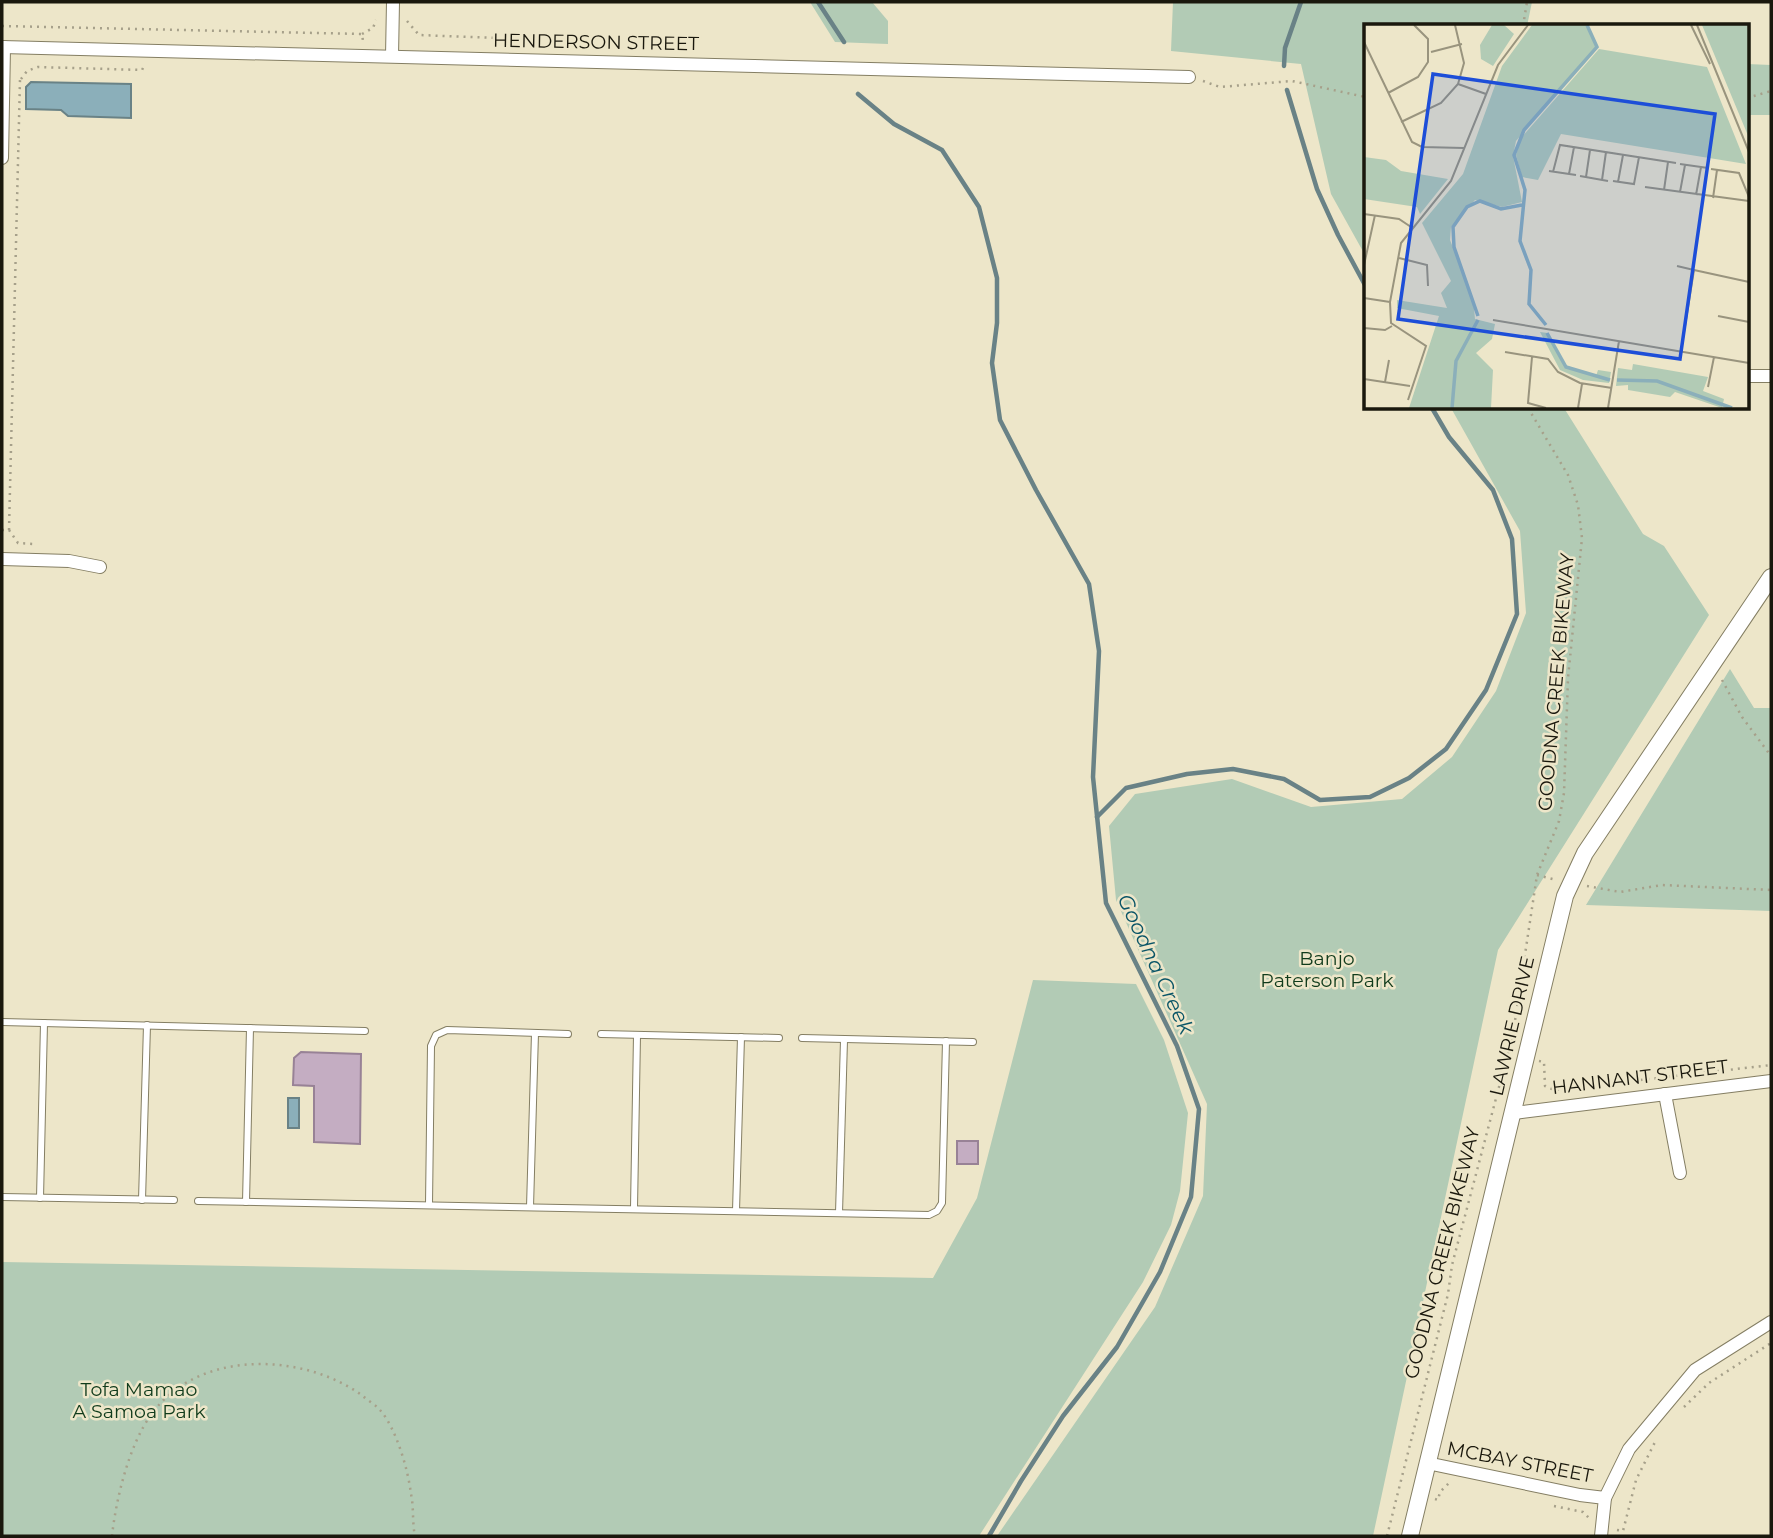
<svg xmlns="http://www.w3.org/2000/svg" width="1773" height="1538" viewBox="0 0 1773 1538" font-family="Montserrat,sans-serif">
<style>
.green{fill:#b2cbb5}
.water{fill:#8bafba;stroke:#698286;stroke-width:2}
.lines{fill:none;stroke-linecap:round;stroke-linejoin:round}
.stream{stroke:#698286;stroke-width:4.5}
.building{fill:#c4adc2;stroke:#988296;stroke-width:2}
.service-casing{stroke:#847e63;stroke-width:8}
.minor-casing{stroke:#847e63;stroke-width:14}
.tertiary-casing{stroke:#847e63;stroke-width:18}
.path{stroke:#a6a08a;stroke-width:2.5;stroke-dasharray:2 5;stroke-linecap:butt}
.service{stroke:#fff;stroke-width:6}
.minor{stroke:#fff;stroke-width:12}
.tertiary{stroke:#fff;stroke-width:16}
.labels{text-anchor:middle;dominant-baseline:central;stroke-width:5;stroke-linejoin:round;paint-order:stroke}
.street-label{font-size:19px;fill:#1a180d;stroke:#ede6c9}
.park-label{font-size:19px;fill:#103b1b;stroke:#ede6c9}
.water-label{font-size:21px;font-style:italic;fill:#0a5567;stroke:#ede6c9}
.inset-river{fill:none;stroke:#8bafba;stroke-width:3.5}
.inset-road{fill:none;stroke:#99947e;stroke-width:2}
.view{fill:#1d4ed8;fill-opacity:0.15;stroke:#1d4ed8;stroke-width:3.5}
.inset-edge{fill:none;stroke:#1a180d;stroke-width:3.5}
</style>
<rect width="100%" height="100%" fill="#ede6c9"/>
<g class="green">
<path d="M 810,2 L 872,2 L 888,21 L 888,44 L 835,42 Z"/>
<path d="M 1173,2 L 1532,2 L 1527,26 L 1365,26 L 1365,255 L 1331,194 L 1301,64 L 1171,51 Z"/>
<path d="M 1747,64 L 1771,65 L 1771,115 L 1747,115 Z"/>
<path d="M 1451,408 L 1564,408 L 1643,534 L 1664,546 L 1709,615 L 1498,950 L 1373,1536 L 997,1536 L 1155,1307 L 1203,1196 L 1207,1104 L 1116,900 L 1109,826 L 1135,794 L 1232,779 L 1311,807 L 1402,799 L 1452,757 L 1496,691 L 1526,613 L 1520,531 Z"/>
<path d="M 1730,669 L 1754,708 L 1771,708 L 1771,911 L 1586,905 Z"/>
<path d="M 1033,980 L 1136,984 L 1164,1040 L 1188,1113 L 1180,1191 L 1171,1225 L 1143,1282 L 979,1536 L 2,1536 L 2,1262 L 933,1278 L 977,1198 Z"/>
</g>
<g class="water">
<path d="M 31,82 L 131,84 L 131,118 L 68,116 L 61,110 L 26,109 L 26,87 Z"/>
<rect x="288" y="1098" width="11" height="30"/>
</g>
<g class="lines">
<g class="stream">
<path d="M 818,2 L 844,42"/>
<path d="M 1284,66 L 1285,48 L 1301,2"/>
<path d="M 1287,90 L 1317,189 L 1338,235 L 1365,285"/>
<path d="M 858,94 L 894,124 L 942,150 L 979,207 L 997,278 L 997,323 L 992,363 L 1000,420 L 1036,490 L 1089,584 L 1099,651 L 1093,777 L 1106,903 L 1177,1046 L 1199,1109 L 1191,1197 L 1160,1272 L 1117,1347 L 1063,1416 L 1021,1481 L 989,1536"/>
<path d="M 1097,817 L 1126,788 L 1187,774 L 1233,769 L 1284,779 L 1320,800 L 1370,797 L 1409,778 L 1446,749 L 1486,690 L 1517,614 L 1512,539 L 1493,490 L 1449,437 L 1432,408"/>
</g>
</g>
<g class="building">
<path d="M 301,1052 L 361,1054 L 360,1144 L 314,1142 L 314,1086 L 293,1085 L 294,1058 Z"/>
<rect x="957" y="1141" width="21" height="23"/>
</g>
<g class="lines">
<g class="service-casing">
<g id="service">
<path d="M 2,1022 L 365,1031"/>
<path d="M 601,1034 L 779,1038"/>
<path d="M 802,1038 L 973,1042"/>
<path d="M 2,1197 L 174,1200"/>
<path d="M 40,1198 L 44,1023"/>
<path d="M 142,1200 L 147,1025"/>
<path d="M 198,1201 L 929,1215 L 937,1211 L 942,1203 L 946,1041"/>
<path d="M 246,1202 L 250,1028"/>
<path d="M 429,1204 L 431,1046 L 436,1035 L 447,1030 L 568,1034"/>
<path d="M 530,1207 L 535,1033"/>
<path d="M 634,1208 L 637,1035"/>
<path d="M 736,1211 L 741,1037"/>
<path d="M 839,1213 L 844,1040"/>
</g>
</g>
<g class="minor-casing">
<g id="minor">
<path d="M 2,47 L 1189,77"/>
<path d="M 392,56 L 393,2"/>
<path d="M 2,158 L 4,47"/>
<path d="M 1747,376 L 1771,376"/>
<path d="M 2,559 L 69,561 L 100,567"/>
<path d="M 1665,1094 L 1680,1173"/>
<path d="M 1514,1113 L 1771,1081"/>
<path d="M 1427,1463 L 1580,1495 L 1605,1498"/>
<path d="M 1601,1536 L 1605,1498 L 1629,1449 L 1695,1370 L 1771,1322"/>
</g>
</g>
<g class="tertiary-casing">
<path id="tertiary" d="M 1410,1536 L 1565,896 L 1585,853 L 1771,577"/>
</g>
<g class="path">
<path d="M 407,21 L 419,35 L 498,38"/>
<path d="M 2,26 L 362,34 L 363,41"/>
<path d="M 1523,26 L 1527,2"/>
<path d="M 362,34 L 373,28 L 376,20"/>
<path d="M 21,79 L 27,71 L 38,67 L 142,70 L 145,64"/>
<path d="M 1203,81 L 1220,87 L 1292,81 L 1365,97"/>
<path d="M 1747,98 L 1771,91"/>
<path d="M 2,530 L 9,530 L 18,543 L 33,544"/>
<path d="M 9,530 L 20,80"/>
<path d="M 1722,680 L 1742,717 L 1771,756"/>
<path d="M 1537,875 L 1556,880"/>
<path d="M 1587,886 L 1620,892 L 1662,885 L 1771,890"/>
<path d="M 1539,1061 L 1544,1062 L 1545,1086 L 1554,1090 L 1771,1065"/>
<path d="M 1684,1407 L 1709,1383 L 1771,1343"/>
<path d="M 1435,1499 L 1438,1500 L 1440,1492 L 1449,1483"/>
<path d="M 1554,1506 L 1583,1512 L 1589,1518"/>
<path d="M 1617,1530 L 1623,1531 L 1636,1480 L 1655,1442"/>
<path d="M 112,1536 C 116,1499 129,1445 151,1415 C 197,1349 303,1352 363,1396 C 368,1401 375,1404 380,1410 C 396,1428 408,1469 411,1494 C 414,1508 412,1522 415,1536"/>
<path d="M 1387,1536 L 1448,1294 L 1452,1265 L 1513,1034 L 1537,875 L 1559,821 L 1564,793 L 1568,678 L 1582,538 L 1578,505 L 1568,475 L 1528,408"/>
</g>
<use href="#service" class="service"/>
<use href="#minor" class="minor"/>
<use href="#tertiary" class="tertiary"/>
</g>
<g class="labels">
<g class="street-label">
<text transform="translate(596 42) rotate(1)">HENDERSON STREET</text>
<text transform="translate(1556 682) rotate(-85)">GOODNA CREEK BIKEWAY</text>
<text transform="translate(1512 1026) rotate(-77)">LAWRIE DRIVE</text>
<text transform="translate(1640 1077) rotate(-7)">HANNANT STREET</text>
<text transform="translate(1442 1253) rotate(-76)">GOODNA CREEK BIKEWAY</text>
<text transform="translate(1520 1462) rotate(11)">MCBAY STREET</text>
</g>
<g class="park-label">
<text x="1327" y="958">Banjo<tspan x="1327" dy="22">Paterson Park</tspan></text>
<text x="139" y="1389">Tofa Mamao<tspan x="139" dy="22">A Samoa Park</tspan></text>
</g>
<g class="water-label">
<text transform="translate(1156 964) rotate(65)">Goodna Creek</text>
</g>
</g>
<g transform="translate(1364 24)">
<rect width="385" height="385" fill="#ede6c9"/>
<path d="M 128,1 L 140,1 L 150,10 L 129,42 L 117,35 L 116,21 ZM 168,1 L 222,1 L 232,23 L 152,117 L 149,132 L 158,178 L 138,183 L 111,176 L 87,203 L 86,216 L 109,274 L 111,295 L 131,300 L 128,315 L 112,329 L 129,346 L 127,384 L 45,384 L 75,292 L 33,284 L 33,276 L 83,284 L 77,269 L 87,257 L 58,199 L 99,150 L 138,42 ZM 338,1 L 385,1 L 385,114 ZM 235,25 L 343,43 L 382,140 L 197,110 L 174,156 L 158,153 L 152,131 L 157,114 ZM 0,133 L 22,136 L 37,147 L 84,155 L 56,190 L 53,183 L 0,175 ZM 176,308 L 184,309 L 201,341 L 232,352 L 234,346 L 247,348 L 245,359 L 219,356 L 196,346 ZM 269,340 L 344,353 L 339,367 L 360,375 L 358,384 L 311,368 L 306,373 L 264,366 L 264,361 L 252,362 L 254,344 L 268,346 Z" fill="#b2cbb5"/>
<path class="inset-river" d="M 114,292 L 90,223 L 89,203 L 103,183 L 116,177 L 137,185 L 158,181M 182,301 L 165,280 L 167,246 L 156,217 L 161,166 L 150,131 L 160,106 L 233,23 L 223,1M 183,309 L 202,343 L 246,356M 253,356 L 293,357 L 368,384M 88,384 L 92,337 L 114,296"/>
<path class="inset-road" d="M 327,1 L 346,40M 333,1 L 385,128M 0,18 L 48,118 L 58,123 L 100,124M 67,28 L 98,20M 94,60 L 122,70M 24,69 L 54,53 L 64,38 L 64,15 L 50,1M 37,98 L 77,79 L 94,60 L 100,39 L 91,1M 316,140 L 344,144M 347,145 L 375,149 L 385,173M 185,147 L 212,151M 189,148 L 196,121 L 312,139M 205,150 L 210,123M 216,152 L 244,157M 222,153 L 226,126M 238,156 L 242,128M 249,157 L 270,160 L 275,133M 254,158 L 259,131M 281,163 L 385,177M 300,166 L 304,138M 316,168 L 321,141M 332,171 L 337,143M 349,174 L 353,146M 0,190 L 35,195 L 47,203M 35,234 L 63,241 L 64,262M 0,241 L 11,191M 313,242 L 330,246 L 317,327M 330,246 L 385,258M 0,274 L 26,278M 354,292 L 385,298M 129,296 L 385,339M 0,304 L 21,306 L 28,302M 141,328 L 184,335 L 194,348 L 216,359 L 248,364M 168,333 L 164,379 L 182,384M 0,355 L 46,362M 21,358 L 25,336M 344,363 L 350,333M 44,376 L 62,322 L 27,299 L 26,278 L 37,219 L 87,157 L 134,41 L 164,1M 214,384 L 218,360M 244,384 L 255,317"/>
<path class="view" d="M 69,50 L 351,90 L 316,335 L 34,295 Z"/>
<rect width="385" height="385" class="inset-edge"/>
</g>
<rect width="1773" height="1538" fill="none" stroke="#1a180d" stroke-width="7"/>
</svg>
